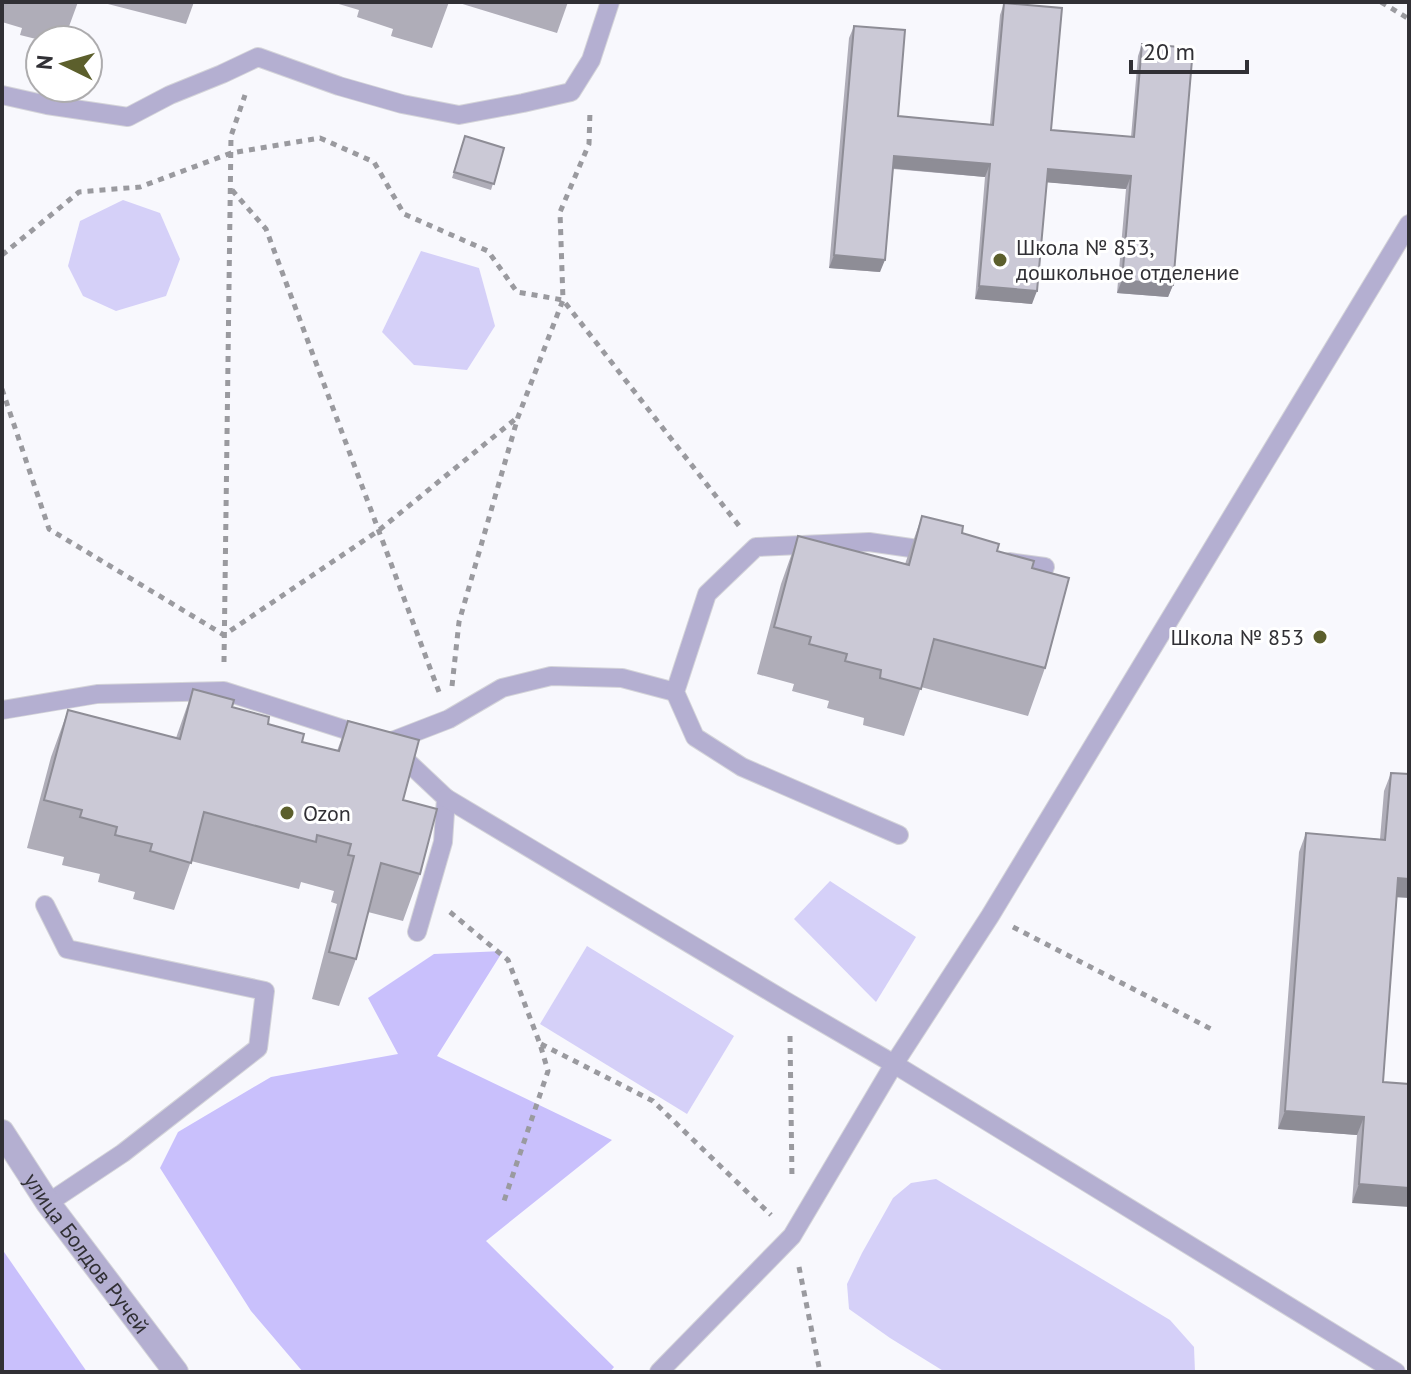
<svg xmlns="http://www.w3.org/2000/svg" width="1411" height="1374" viewBox="0 0 1411 1374" font-family="'PT Sans',sans-serif">
<style>
.green{fill:#d5d0f8}
.forest{fill:#c9c0fc}
.lines{fill:none;stroke-linecap:round;stroke-linejoin:round}
.service-casing{stroke:#d4d4d9;stroke-width:20}
.tertiary-casing{stroke:#d4d4d9;stroke-width:26}
.path{stroke:#9a9a9f;stroke-width:5;stroke-dasharray:6 6;stroke-linecap:butt}
.service{stroke:#b4afd1;stroke-width:18}
.tertiary{stroke:#b4afd1;stroke-width:24}
.wall{fill:#afadb8}
.shaded-wall{fill:#8e8d96}
.building{fill:#cbc9d6;stroke:#8e8d96;stroke-width:2}
.poi-dot{fill:#5c5f2c;stroke:#fff;stroke-width:3}
.labels{text-anchor:middle;dominant-baseline:central;stroke-width:6;stroke-linejoin:round;paint-order:stroke}
.poi-label{font-size:22px;fill:#313035;stroke:#fff;text-anchor:start}
.street-label{font-size:22px;fill:#313035;stroke:#fff}
</style>
<rect width="100%" height="100%" fill="#f8f8fd"/>
<g class="green">
<path d="M 123,200 L 160,213 L 180,259 L 166,296 L 116,311 L 83,296 L 68,266 L 80,221 Z"/>
<path d="M 421,251 L 479,268 L 495,326 L 467,370 L 414,365 L 382,332 Z"/>
<path d="M 830,881 L 916,937 L 876,1002 L 794,919 Z"/>
<path d="M 587,946 L 734,1036 L 687,1114 L 540,1024 Z"/>
<path d="M 936,1179 L 1170,1320 L 1194,1347 L 1195,1372 L 945,1372 L 890,1338 L 849,1309 L 847,1284 L 862,1253 L 893,1198 L 911,1183 Z"/>
</g>
<g class="forest">
<path d="M 503,951 L 437,1056 L 612,1140 L 486,1241 L 614,1367 L 610,1372 L 303,1372 L 251,1311 L 160,1168 L 178,1132 L 271,1077 L 398,1054 L 368,998 L 434,954 Z"/>
<path d="M 2,1249 L 87,1372 L 2,1372 Z"/>
</g>
<g class="lines">
<g class="service-casing">
<g id="service">
<path d="M 2,95 L 47,105 L 128,117 L 170,95 L 222,74 L 258,57 L 339,86 L 402,104 L 459,115 L 523,103 L 571,92 L 591,60 L 610,2"/>
<path d="M 1009,562 L 1045,567"/>
<path d="M 2,710 L 97,694 L 224,691 L 387,743 L 449,719 L 502,688 L 551,676 L 622,678 L 675,692"/>
<path d="M 395,750 L 446,798 L 443,842 L 417,932"/>
<path d="M 446,798 L 789,1003 L 894,1064 L 1396,1372"/>
<path d="M 899,835 L 742,767 L 695,737 L 675,692 L 707,594 L 756,547 L 869,542 L 932,551"/>
<path d="M 45,905 L 67,949 L 265,991 L 258,1048 L 123,1153 L 48,1203"/>
<path d="M 659,1372 L 792,1236 L 894,1064 L 990,916 L 1409,224"/>
</g>
</g>
<g class="tertiary-casing">
<g id="tertiary">
<path id="s1" d="M 2,1132 L 48,1203 L 176,1372"/>
</g>
</g>
<g class="path">
<path d="M 1381,2 L 1409,19"/>
<path d="M 232,190 L 266,229 L 439,692"/>
<path d="M 2,255 L 79,192 L 140,187 L 231,153 L 320,138 L 374,162 L 404,214 L 488,251 L 517,292 L 563,300 L 740,527"/>
<path d="M 2,389 L 49,529 L 224,635 L 378,531 L 518,417"/>
<path d="M 224,662 L 231,136 L 245,95"/>
<path d="M 452,686 L 459,622 L 518,417 L 563,300 L 560,212 L 589,144 L 590,111"/>
<path d="M 450,912 L 508,960 L 540,1044 L 548,1071 L 504,1201"/>
<path d="M 1013,927 L 1215,1031"/>
<path d="M 790,1036 L 792,1178"/>
<path d="M 541,1044 L 653,1101 L 771,1215"/>
<path d="M 799,1267 L 820,1372"/>
</g>
<use href="#service" class="service"/>
<use href="#tertiary" class="tertiary"/>
</g>
<g class="wall">
<path d="M 2,2 L 78,2 L 64,40 L 40,40 L 20,35 L 22,28 L 2,22 Z"/>
<path d="M 100,2 L 194,2 L 186,24 Z"/>
<path d="M 332,2 L 449,2 L 432,48 L 391,36 L 393,29 L 357,17 L 359,10 Z"/>
<path d="M 456,2 L 568,2 L 557,33 Z"/>
<path d="M 1004,3 L 1051,130 L 1131,137 L 1138,56 L 1142,44 L 1173,285 L 1168,297 L 1117,293 L 1126,189 L 1046,182 L 1032,304 L 975,299 L 985,177 L 893,169 L 880,272 L 829,268 L 849,38 L 854,26 L 898,116 L 990,124 L 1000,15 Z"/>
<path d="M 465,136 L 504,148 L 491,190 L 452,178 Z"/>
<path d="M 922,516 L 1032,568 L 1045,668 L 1028,716 L 921,687 L 904,736 L 863,725 L 864,718 L 827,708 L 829,701 L 792,691 L 794,684 L 757,674 L 781,584 L 798,536 L 905,564 Z"/>
<path d="M 193,689 L 302,742 L 337,751 L 348,721 L 403,800 L 420,874 L 403,921 L 368,912 L 356,959 L 339,1006 L 312,999 L 337,904 L 331,902 L 334,891 L 301,882 L 299,889 L 191,861 L 174,910 L 133,899 L 135,892 L 98,882 L 100,874 L 62,865 L 64,857 L 27,848 L 51,757 L 68,710 L 176,738 Z"/>
<path d="M 1391,773 L 1397,897 L 1383,1082 L 1409,1084 L 1352,1203 L 1357,1135 L 1278,1129 L 1299,852 L 1306,833 L 1380,839 L 1384,791 Z"/>
</g>
<g class="shaded-wall">
<path d="M 894,156 L 990,164 L 985,177 L 889,168 Z"/>
<path d="M 1048,169 L 1131,176 L 1126,189 L 1043,182 Z"/>
<path d="M 834,255 L 885,260 L 880,272 L 829,268 Z"/>
<path d="M 1122,280 L 1173,285 L 1168,297 L 1117,293 Z"/>
<path d="M 979,286 L 1037,291 L 1032,304 L 975,299 Z"/>
<path d="M 1398,878 L 1409,879 L 1409,898 L 1392,897 Z"/>
<path d="M 1285,1111 L 1364,1117 L 1357,1135 L 1278,1129 Z"/>
<path d="M 1359,1184 L 1409,1188 L 1409,1207 L 1352,1203 Z"/>
</g>
<g class="building">
<path d="M 1004,3 L 1062,8 L 1051,130 L 1134,137 L 1142,44 L 1193,48 L 1173,285 L 1122,280 L 1131,176 L 1048,169 L 1037,291 L 979,286 L 990,164 L 894,156 L 885,260 L 834,255 L 854,26 L 905,30 L 898,116 L 993,125 Z"/>
<path d="M 465,136 L 504,148 L 494,184 L 454,172 Z"/>
<path d="M 922,516 L 963,526 L 962,533 L 999,544 L 997,551 L 1034,561 L 1032,568 L 1069,578 L 1045,668 L 934,639 L 921,689 L 880,678 L 881,670 L 845,661 L 847,654 L 809,644 L 811,637 L 774,627 L 798,536 L 909,565 Z"/>
<path d="M 193,689 L 234,700 L 232,707 L 269,717 L 268,724 L 304,734 L 302,742 L 339,751 L 348,721 L 419,740 L 403,800 L 437,809 L 420,874 L 381,863 L 356,959 L 329,952 L 354,856 L 348,855 L 351,844 L 317,835 L 316,842 L 204,812 L 191,863 L 150,851 L 152,844 L 115,835 L 117,827 L 80,817 L 82,810 L 44,800 L 68,710 L 180,739 Z"/>
<path d="M 1391,773 L 1409,774 L 1409,879 L 1398,878 L 1383,1082 L 1409,1084 L 1409,1188 L 1359,1184 L 1364,1117 L 1285,1111 L 1306,833 L 1385,840 Z"/>
</g>
<g class="poi-dot">
<circle cx="1000" cy="260" r="8"/>
<circle cx="1320" cy="637" r="8"/>
<circle cx="287" cy="813" r="8"/>
</g>
<g class="labels">
<g class="poi-label">
<text x="1016" y="247">Школа № 853,<tspan x="1016" dy="25">дошкольное отделение</tspan></text>
<text x="1304" y="637" text-anchor="end">Школа № 853</text>
<text x="303" y="813">Ozon</text>
</g>
<g class="street-label">
<text stroke="none"><textPath href="#s1" startOffset="148">улица Болдов Ручей</textPath></text>
</g>
</g>
<rect width="1411" height="1374" fill="none" stroke="#313035" stroke-width="8"/>
<g transform="translate(64 64) rotate(275)"><circle r="38" fill="#ffffff" stroke="#adacae" stroke-width="2"/>
<path d="M0-6L14 30L0 20L-14 30Z" fill="#5c5f2c"/>
<text y="-12" font-size="22" font-weight="bold" text-anchor="middle" fill="#313035">N</text>
</g>
<path d="M1131 60v12h116v-12" fill="none" stroke="#313035" stroke-width="4"/>
<text x="1143" y="60" font-size="24" fill="#313035" stroke="#ffffff" stroke-width="6" paint-order="stroke">20 m</text>
</svg>
